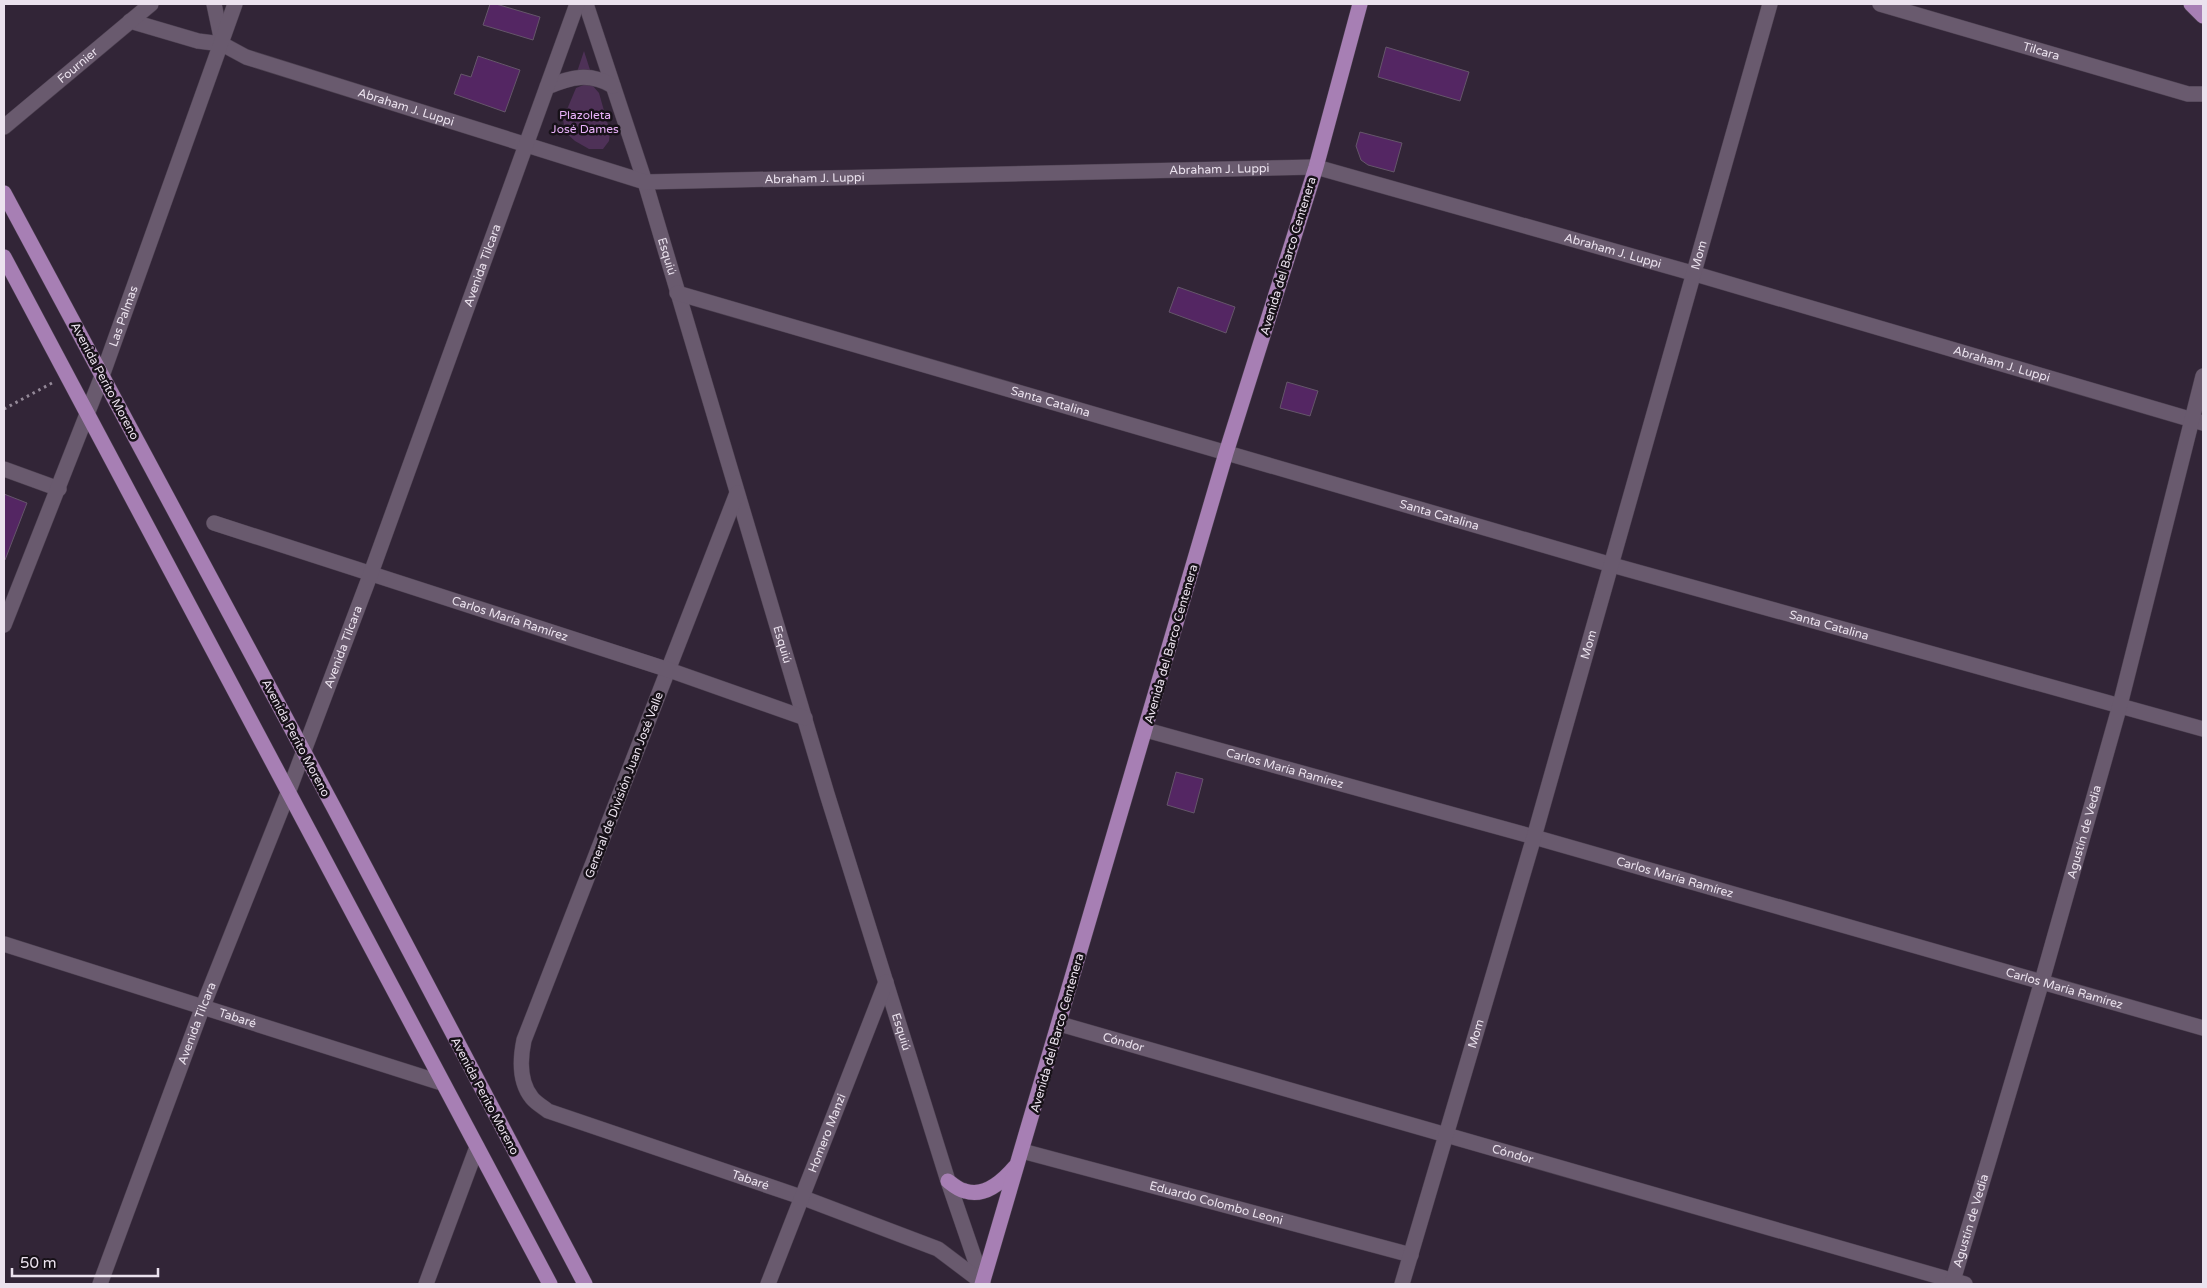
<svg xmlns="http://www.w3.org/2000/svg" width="2207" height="1288" viewBox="0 0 2207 1288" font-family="'Varela Round',sans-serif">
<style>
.green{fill:#4e3157}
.building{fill:#542663;stroke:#65566a}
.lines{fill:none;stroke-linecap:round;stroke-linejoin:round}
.minor-casing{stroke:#4c4050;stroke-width:16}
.major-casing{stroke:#4c4050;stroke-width:16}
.path{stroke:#948998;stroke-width:3;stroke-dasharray:2.5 4;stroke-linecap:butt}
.minor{stroke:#695a6e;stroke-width:15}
.major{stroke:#a77fb4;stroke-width:15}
.labels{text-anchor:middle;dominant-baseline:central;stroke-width:5;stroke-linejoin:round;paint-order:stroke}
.street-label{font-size:12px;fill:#ebe2ee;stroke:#171118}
.park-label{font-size:12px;fill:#e9b2fa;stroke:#171118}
</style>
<rect width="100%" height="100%" fill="#322537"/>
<g class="green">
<path d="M 584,51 L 591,73 L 577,72 Z"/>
<path d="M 586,84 L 592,85 L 599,93 L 610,132 L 609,141 L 603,149 L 589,149 L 575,141 L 565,132 L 563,119 L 576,88 Z"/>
</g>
<g class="building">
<path d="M 490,4 L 496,4 L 540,17 L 533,40 L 483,25 Z"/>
<path d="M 1386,47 L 1469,72 L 1460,101 L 1378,77 Z"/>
<path d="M 478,56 L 520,70 L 505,112 L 454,94 L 461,74 L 471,77 Z"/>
<path d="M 1360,132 L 1402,143 L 1394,172 L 1368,165 L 1361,160 L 1356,146 Z"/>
<path d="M 1178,287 L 1235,307 L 1226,333 L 1169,312 Z"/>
<path d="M 1287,382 L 1318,391 L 1310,416 L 1280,408 Z"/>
<path d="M 4,494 L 27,503 L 5,560 L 4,559 Z"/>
<path d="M 1176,772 L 1203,779 L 1194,813 L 1167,805 Z"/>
</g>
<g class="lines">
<g class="minor-casing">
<g id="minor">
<path d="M 214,4 L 222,42"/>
<path id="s1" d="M 586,4 L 645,182 L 827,794 L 948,1181 L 983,1283"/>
<path id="s2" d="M 1880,4 L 2188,94 L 2203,94"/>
<path id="s3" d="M 130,21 L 198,41 L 222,44 L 246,57 L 645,182 L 1316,167 L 1692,273 L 2203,423"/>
<path d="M 547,87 C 571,77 589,72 613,86"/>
<path id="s4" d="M 4,127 L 151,4"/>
<path id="s5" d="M 677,293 L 1612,565 L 2203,729"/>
<path d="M 4,469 L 59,489"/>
<path id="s6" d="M 737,493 L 524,1040 C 520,1059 519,1082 532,1098 C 536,1103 543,1107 548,1111 L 801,1197 L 938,1249 L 983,1283"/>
<path id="s7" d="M 214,523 L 669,670 L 805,718"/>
<path id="s8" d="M 4,625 L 102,376 L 235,4"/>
<path id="s9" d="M 1146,730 L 1534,837 L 2203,1028"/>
<path id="s10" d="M 4,944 L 442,1083"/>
<path id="s11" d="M 1060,1024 L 1965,1284"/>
<path id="s12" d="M 1022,1151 L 1411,1255"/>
<path id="s13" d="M 100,1284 L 203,1006 L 288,793 L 371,573 L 577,4"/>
<path d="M 426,1284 L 477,1147"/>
<path id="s14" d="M 768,1284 L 886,982"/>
<path id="s15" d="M 1402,1284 L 1534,837 L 1770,4"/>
<path id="s16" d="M 1952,1284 L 2042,981 L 2120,705 L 2203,376"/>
</g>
</g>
<g class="major-casing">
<g id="major">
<path d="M 2191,4 L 2203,16"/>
<path d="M 4,193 L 334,808 L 585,1284"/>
<path d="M 4,257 L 550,1284"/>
<path d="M 948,1181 C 953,1185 959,1190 965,1191 C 985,1198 1003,1181 1015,1167"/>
<path d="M 982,1284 L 1226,453 L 1316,167 L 1360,4"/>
</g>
</g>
<path class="path" d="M 4,409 L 52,383"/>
<use href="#minor" class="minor"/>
<use href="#major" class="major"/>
</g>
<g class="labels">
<g class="street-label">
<text stroke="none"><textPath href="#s2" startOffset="168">Tilcara</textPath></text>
<text stroke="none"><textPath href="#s4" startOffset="96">Fournier</textPath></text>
<text stroke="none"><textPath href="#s3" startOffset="290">Abraham J. Luppi</textPath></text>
<text stroke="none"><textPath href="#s3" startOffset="1115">Abraham J. Luppi</textPath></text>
<text stroke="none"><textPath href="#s3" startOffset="710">Abraham J. Luppi</textPath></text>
<text stroke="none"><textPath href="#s3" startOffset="1520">Abraham J. Luppi</textPath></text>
<text stroke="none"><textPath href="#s15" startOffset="1071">Mom</textPath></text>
<text stroke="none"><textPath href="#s1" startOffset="265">Esquiú</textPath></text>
<text transform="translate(1288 256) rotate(-73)">Avenida del Barco Centenera</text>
<text stroke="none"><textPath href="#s13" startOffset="1088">Avenida Tilcara</textPath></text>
<text stroke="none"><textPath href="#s8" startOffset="331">Las Palmas</textPath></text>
<text stroke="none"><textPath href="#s3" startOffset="1925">Abraham J. Luppi</textPath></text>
<text transform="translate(105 381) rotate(62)">Avenida Perito Moreno</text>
<text stroke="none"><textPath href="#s5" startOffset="389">Santa Catalina</textPath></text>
<text stroke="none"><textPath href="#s5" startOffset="794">Santa Catalina</textPath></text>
<text stroke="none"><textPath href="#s7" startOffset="311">Carlos María Ramírez</textPath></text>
<text stroke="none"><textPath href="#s5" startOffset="1199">Santa Catalina</textPath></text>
<text stroke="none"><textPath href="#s1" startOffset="670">Esquiú</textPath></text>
<text transform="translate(1171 644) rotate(-74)">Avenida del Barco Centenera</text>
<text stroke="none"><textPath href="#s15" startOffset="666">Mom</textPath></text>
<text stroke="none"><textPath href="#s13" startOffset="682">Avenida Tilcara</textPath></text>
<text transform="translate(296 738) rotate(62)">Avenida Perito Moreno</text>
<text stroke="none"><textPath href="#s9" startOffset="144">Carlos María Ramírez</textPath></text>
<text transform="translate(624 785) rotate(-69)">General de División Juan José Valle</text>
<text stroke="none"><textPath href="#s16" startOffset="471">Agustín de Vedia</textPath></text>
<text stroke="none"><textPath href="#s9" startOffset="549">Carlos María Ramírez</textPath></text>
<text stroke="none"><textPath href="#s9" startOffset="954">Carlos María Ramírez</textPath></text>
<text stroke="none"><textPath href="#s10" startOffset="245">Tabaré</textPath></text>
<text stroke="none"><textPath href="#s13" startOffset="278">Avenida Tilcara</textPath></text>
<text stroke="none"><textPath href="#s1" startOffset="1075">Esquiú</textPath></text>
<text transform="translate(1057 1033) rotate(-74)">Avenida del Barco Centenera</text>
<text stroke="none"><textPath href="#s15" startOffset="261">Mom</textPath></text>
<text stroke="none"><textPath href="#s11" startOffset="66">Cóndor</textPath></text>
<text transform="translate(485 1096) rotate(62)">Avenida Perito Moreno</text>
<text stroke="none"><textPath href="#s14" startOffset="162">Homero Manzi</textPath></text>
<text stroke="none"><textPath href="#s11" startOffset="471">Cóndor</textPath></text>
<text stroke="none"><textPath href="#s6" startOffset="882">Tabaré</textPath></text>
<text stroke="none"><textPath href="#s12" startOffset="201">Eduardo Colombo Leoni</textPath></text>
<text stroke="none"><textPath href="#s16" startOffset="66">Agustín de Vedia</textPath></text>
</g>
<g class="park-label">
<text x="585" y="115">Plazoleta<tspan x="585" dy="14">José Dames</tspan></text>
</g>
</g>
<rect width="2207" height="1288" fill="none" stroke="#ebe2ee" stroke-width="10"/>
<path d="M12 1268v8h146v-8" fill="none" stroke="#ebe2ee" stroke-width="2.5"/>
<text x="20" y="1268" font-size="15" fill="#ebe2ee" stroke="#171118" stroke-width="4" paint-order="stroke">50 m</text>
</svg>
